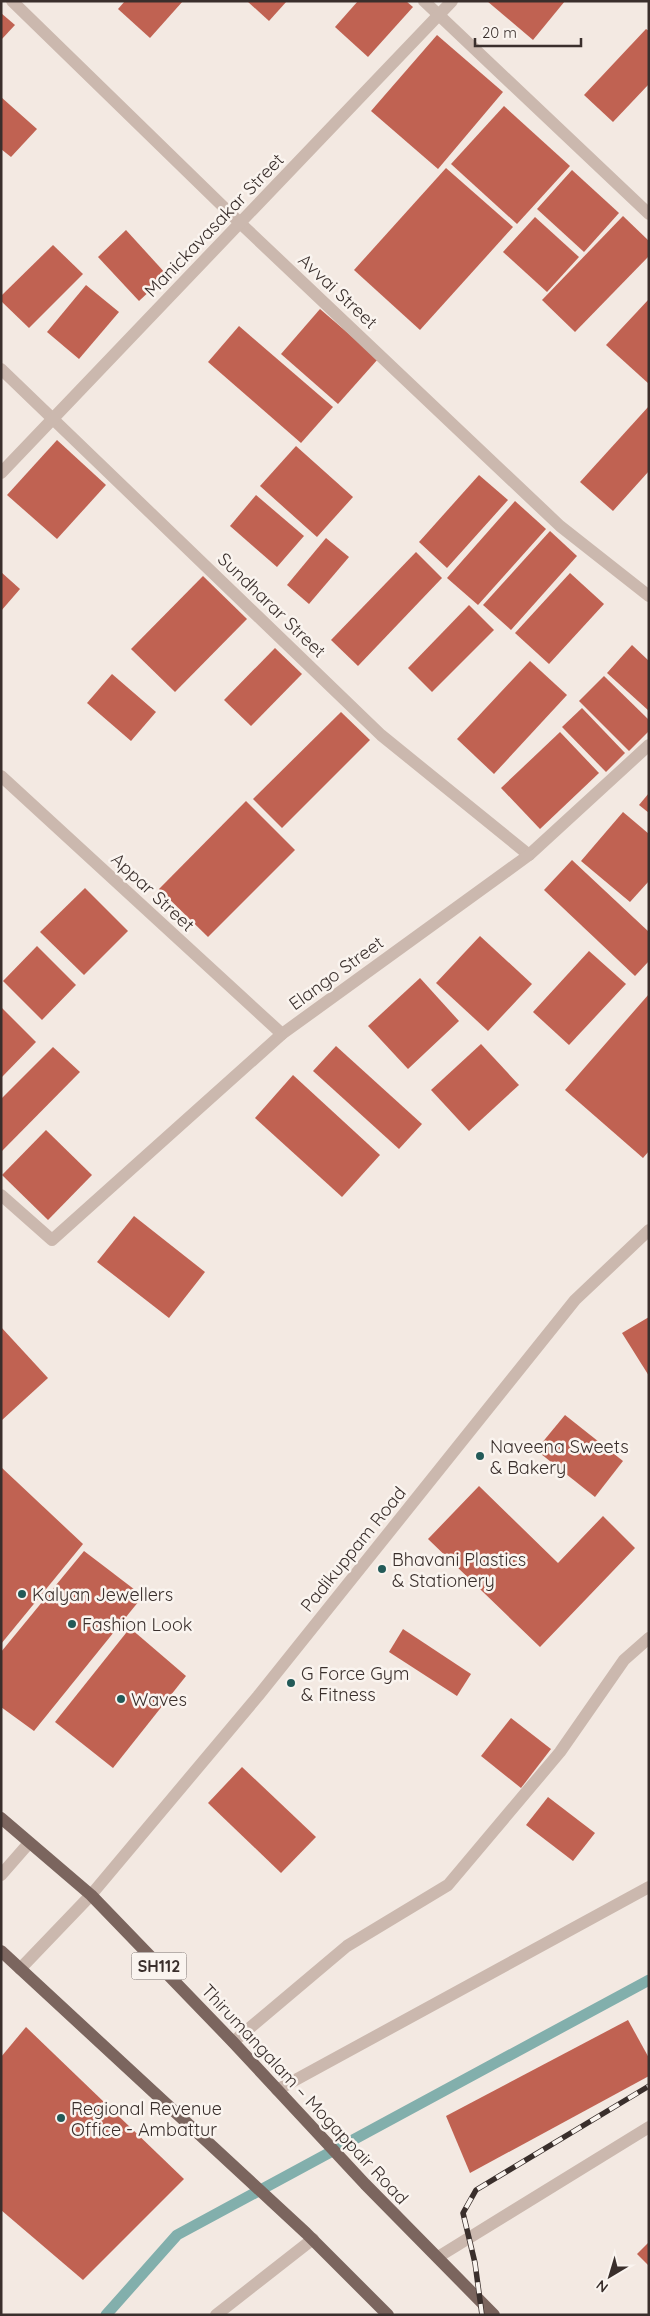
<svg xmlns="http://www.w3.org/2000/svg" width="650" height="2316" viewBox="0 0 650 2316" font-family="Quicksand,sans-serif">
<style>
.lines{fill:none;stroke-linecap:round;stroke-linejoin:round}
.stream{stroke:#82afac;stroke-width:11}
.building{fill:#c06252}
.minor{stroke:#cbb8ae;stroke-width:12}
.major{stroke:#7b655e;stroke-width:12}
.rail-casing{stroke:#3a2f2c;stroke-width:5.5}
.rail{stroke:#faf4ef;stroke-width:4;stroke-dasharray:11;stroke-linecap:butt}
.poi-dot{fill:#235a58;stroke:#faf4ef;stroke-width:2}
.labels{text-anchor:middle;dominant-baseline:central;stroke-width:5;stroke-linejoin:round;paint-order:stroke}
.shield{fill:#faf4ef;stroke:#746a66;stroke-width:1}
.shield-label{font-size:16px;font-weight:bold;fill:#3a2f2c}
.street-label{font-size:18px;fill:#3a2f2c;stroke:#faf4ef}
.poi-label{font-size:18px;fill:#3a2f2c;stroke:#faf4ef;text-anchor:start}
</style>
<rect width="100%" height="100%" fill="#f3e9e2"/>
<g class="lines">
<path class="stream" d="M 106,2315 L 177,2235 L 649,1980"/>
</g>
<g class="building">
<path d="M 125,1 L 183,1 L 150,38 L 118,9 Z"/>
<path d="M 247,1 L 287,1 L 269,21 Z"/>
<path d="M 358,1 L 406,1 L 413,7 L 368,57 L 335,27 Z"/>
<path d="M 487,1 L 565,1 L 533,40 Z"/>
<path d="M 1,13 L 15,25 L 1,40 Z"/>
<path d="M 646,29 L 649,31 L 649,84 L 613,122 L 584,95 Z"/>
<path d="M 437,35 L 503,92 L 438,169 L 371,111 Z"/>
<path d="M 1,97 L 37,129 L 11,157 L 1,149 Z"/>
<path d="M 504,106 L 570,166 L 517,224 L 451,164 Z"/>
<path d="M 446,168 L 513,227 L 420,330 L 354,270 Z"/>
<path d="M 572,170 L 619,213 L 584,252 L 537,209 Z"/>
<path d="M 623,216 L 649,241 L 649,256 L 575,332 L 542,300 Z"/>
<path d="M 535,217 L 579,257 L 547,292 L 503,252 Z"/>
<path d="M 126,230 L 167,275 L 139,301 L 98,257 Z"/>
<path d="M 53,245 L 83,274 L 29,328 L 1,301 L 1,296 Z"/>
<path d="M 86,285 L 119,312 L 79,359 L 47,332 Z"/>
<path d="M 649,299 L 649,384 L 606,345 Z"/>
<path d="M 320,309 L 378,359 L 338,404 L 281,354 Z"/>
<path d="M 239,326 L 333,407 L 301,443 L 208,362 Z"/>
<path d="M 649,406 L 649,471 L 613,511 L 580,482 Z"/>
<path d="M 57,440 L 106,485 L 57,539 L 7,495 Z"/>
<path d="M 296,446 L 353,497 L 317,537 L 260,486 Z"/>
<path d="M 479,475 L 508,500 L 447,568 L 419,542 Z"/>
<path d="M 256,495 L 304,536 L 277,567 L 230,526 Z"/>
<path d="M 515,501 L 546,529 L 478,605 L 447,578 Z"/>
<path d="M 550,531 L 577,556 L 511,630 L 483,605 Z"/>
<path d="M 326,538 L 349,557 L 309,604 L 287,585 Z"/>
<path d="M 416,552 L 442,578 L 358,666 L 331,640 Z"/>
<path d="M 1,572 L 20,589 L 1,611 Z"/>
<path d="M 570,573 L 604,604 L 549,664 L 515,633 Z"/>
<path d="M 203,576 L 247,619 L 175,692 L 131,649 Z"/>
<path d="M 469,605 L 494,630 L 432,692 L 408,668 Z"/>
<path d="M 632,645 L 649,661 L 649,711 L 607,673 Z"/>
<path d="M 275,648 L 302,674 L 251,726 L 224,700 Z"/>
<path d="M 530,661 L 567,695 L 494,774 L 457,739 Z"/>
<path d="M 112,674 L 156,712 L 131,741 L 87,703 Z"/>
<path d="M 604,676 L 649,720 L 649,731 L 629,751 L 579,701 Z"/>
<path d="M 582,708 L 625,753 L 606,772 L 562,727 Z"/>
<path d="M 341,712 L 370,740 L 282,828 L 253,799 Z"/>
<path d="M 560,732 L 599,773 L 540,829 L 501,788 Z"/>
<path d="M 649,793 L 649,813 L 639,805 Z"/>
<path d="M 246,801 L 295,850 L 208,937 L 159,889 Z"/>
<path d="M 623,812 L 649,834 L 649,881 L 630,902 L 581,861 Z"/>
<path d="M 572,860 L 649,932 L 649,961 L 635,976 L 544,890 Z"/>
<path d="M 85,888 L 128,931 L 84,975 L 40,932 Z"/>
<path d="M 480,936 L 532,984 L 488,1031 L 436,983 Z"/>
<path d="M 37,946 L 76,985 L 42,1020 L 3,981 Z"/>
<path d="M 589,951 L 626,984 L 569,1045 L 533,1012 Z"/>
<path d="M 420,978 L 459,1021 L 408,1069 L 368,1026 Z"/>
<path d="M 649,994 L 649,1151 L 643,1158 L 565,1090 Z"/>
<path d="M 1,1007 L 36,1042 L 1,1078 Z"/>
<path d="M 481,1044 L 519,1085 L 469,1131 L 431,1090 Z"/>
<path d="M 336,1046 L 422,1124 L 399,1149 L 313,1071 Z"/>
<path d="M 53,1047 L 80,1072 L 1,1152 L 1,1099 Z"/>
<path d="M 293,1075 L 380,1155 L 342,1197 L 255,1118 Z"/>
<path d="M 46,1130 L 92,1175 L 48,1220 L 2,1175 Z"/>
<path d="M 134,1216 L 205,1272 L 169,1318 L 97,1262 Z"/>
<path d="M 649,1317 L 649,1376 L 622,1333 Z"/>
<path d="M 1,1327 L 48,1378 L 1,1421 Z"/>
<path d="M 565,1415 L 623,1461 L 595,1497 L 536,1450 Z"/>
<path d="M 1,1467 L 83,1544 L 1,1644 Z"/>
<path d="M 479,1486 L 558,1563 L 603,1516 L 635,1548 L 540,1647 L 428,1539 Z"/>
<path d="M 84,1551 L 143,1596 L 34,1731 L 1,1707 L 1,1652 Z"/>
<path d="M 130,1628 L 186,1676 L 113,1768 L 55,1722 Z"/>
<path d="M 403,1629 L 471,1674 L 457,1696 L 389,1652 Z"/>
<path d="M 511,1718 L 551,1749 L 521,1788 L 481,1756 Z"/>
<path d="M 242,1767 L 316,1837 L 281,1873 L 208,1803 Z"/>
<path d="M 548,1797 L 595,1833 L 573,1861 L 526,1825 Z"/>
<path d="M 628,2020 L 649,2058 L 649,2076 L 470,2173 L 446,2116 Z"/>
<path d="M 26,2027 L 184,2179 L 83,2280 L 1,2210 L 1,2057 Z"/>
<path d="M 649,2242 L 649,2266 L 637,2254 Z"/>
</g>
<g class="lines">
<g class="minor">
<path d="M 12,1 L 239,222 L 560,526 L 649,596"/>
<path d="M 424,1 L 649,214"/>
<path d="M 1,369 L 381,735 L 529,855"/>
<path d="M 1,473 L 452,1"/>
<path d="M 1,776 L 282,1034"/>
<path d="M 1,1195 L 52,1240 L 282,1034 L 529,855 L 649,745"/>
<path d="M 1,1875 L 29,1843"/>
<path d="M 20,1969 L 91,1895 L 258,1696 L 575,1300 L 649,1230"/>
<path d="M 233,2042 L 347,1946 L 448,1885 L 560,1752 L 624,1660 L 649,1638"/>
<path d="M 277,2090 L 649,1887"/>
<path d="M 438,2257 L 649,2127"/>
<path d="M 216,2315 L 313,2239"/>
</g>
<g class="major">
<path d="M 1,1818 L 91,1895 L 233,2042 L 365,2184 L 494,2315"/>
<path d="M 1,1951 L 306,2233 L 388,2315"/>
</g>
<g class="rail-casing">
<path id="rail" d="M 482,2315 L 475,2263 L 463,2213 L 476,2190 L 649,2086"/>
</g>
<use href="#rail" class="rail"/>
</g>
<g class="poi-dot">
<circle cx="480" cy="1456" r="5"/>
<circle cx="382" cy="1569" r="5"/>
<circle cx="22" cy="1594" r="5"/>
<circle cx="72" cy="1624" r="5"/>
<circle cx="291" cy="1683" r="5"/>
<circle cx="121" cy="1699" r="5"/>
<circle cx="61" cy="2118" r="5"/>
</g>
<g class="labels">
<rect class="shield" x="131.5" y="1952.5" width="55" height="27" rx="4"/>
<g class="shield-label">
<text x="159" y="1966">SH112</text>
</g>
<g class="street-label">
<text transform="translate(214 225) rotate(-46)">Manickavasakar Street</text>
<text transform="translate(338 291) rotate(43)">Avvai Street</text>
<text transform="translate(272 605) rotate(44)">Sundharar Street</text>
<text transform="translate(153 892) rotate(43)">Appar Street</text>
<text transform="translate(336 973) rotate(-36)">Elango Street</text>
<text transform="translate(353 1549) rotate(-51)">Padikuppam Road</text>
<text transform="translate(305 2094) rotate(47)">Thirumangalam – Mogappair Road</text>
</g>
<g class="poi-label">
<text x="490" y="1446">Naveena Sweets<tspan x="490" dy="21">&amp; Bakery</tspan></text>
<text x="392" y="1559">Bhavani Plastics<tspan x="392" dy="21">&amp; Stationery</tspan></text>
<text x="32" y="1594">Kalyan Jewellers</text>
<text x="82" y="1624">Fashion Look</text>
<text x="301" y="1673">G Force Gym<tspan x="301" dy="21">&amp; Fitness</tspan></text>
<text x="131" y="1699">Waves</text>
<text x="71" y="2108">Regional Revenue<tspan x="71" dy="21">Office - Ambattur</tspan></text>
</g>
</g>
<rect width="650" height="2316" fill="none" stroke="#3a2f2c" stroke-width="5"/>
<g transform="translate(610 2276) rotate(218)" stroke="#faf4ef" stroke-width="4" paint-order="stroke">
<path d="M0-4L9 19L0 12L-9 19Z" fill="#3a2f2c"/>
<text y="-8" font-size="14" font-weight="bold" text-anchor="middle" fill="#3a2f2c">N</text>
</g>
<path d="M475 38v8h106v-8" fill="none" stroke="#3a2f2c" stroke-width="2.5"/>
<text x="482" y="38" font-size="15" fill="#3a2f2c" stroke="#faf4ef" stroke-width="4" paint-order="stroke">20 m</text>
</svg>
